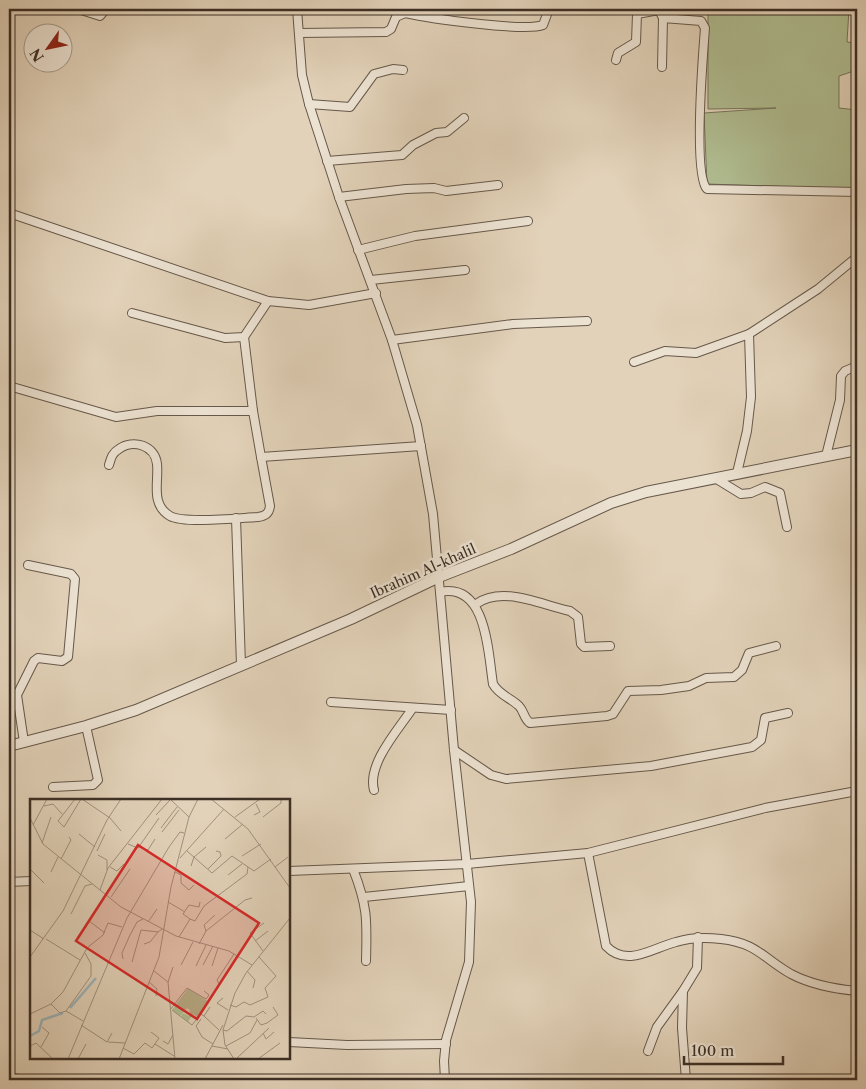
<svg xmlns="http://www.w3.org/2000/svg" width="866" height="1089" viewBox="0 0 866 1089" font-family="'Libre Caslon Text',serif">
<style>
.green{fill:#b0bd91;stroke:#76765b}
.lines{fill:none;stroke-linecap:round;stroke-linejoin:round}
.minor-casing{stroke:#66584a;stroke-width:10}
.tertiary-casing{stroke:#66584a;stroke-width:12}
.minor{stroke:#ece2d2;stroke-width:8}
.tertiary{stroke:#ece2d2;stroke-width:10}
.labels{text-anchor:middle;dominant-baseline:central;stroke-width:5;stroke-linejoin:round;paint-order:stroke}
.street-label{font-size:14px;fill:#3c2f25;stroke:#ece2d2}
.inset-river{fill:none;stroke:#9bb4bb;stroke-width:2.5}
.inset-road{fill:none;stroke:#a0917e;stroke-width:1}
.view{fill:#d62828;fill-opacity:0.15;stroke:#d62828;stroke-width:2.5}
.inset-edge{fill:none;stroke:#3c2f25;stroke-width:2.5}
</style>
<rect width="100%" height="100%" fill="#e2d2b9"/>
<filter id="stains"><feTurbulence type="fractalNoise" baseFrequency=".004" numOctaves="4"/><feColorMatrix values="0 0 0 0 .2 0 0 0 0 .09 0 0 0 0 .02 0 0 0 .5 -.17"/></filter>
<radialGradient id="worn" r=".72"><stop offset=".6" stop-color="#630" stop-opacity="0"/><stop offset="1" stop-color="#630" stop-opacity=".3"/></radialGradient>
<path class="green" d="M 708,9 L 849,9 L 847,42 L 857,43 L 857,65 L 853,65 L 851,72 L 839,76 L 839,108 L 857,110 L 857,189 L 707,184 L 704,113 L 776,108 L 708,109 Z"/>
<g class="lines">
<g class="minor-casing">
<g id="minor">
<path d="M 78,9 L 100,16 L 106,9"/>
<path d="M 297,9 L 302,75 L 309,104 L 339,197 L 392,340 L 417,425 L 433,514 L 454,750 L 471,902 L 469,962 L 446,1040 L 444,1061 L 445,1080"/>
<path d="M 299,33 L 386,32 L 391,29 L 396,17 L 405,13 C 428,18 524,32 543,25 L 549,9"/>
<path d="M 616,60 L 618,53 L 636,42 L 637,14 L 659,10 L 663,18"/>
<path d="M 662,67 L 663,18 L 701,21 L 705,28 C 703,54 693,175 707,189 L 857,192"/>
<path d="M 309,104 L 350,107 L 374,74 L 393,69 L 403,70"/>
<path d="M 327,161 L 402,155 L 413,145 L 436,133 L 447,132 L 464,118"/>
<path d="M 339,197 L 406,189 L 434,188 L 446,191 L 498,185"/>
<path d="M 9,213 L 268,301 L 309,305 L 376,293"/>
<path d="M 358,250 L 415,236 L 528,221"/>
<path d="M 371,280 L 465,270"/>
<path d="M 132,313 L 225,338 L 244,337 L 268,301"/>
<path d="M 244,337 L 253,411"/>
<path d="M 392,340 L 513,324 L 587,321"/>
<path d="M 634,362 L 665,351 L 696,353 L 749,334"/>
<path d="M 9,386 L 116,417 L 157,411 L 253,411 L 261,457"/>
<path d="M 826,456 L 840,400 L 841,376 L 845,371 L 857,366"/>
<path d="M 109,465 C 111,458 112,453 119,449 C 133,439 155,445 157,464 C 159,482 150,504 170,516 C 184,524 239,518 258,517 C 265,516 269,514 270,506 L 261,457 L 421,446"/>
<path d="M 737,473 L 747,431 L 751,397 L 749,334 L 818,289 L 857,257"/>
<path d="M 715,478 L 741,494 L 751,493 L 765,487 L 780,493 L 787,527"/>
<path d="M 236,518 L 241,665"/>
<path d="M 440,592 C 487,582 488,653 493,684 C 499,695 511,698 519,706 C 524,711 524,719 530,723 L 607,716 L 613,714 L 628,691 L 661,690 L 689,686 L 706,678 L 734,677 L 742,670 L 749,653 L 776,646"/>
<path d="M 476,604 C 503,585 541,605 570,611 L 578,617 L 581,644 L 584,647 L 610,646"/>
<path d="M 331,702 L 451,710"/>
<path d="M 24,742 L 17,695 L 34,661 L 38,658 L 62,661 L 68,657 L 75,579 L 71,574 L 28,565"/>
<path d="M 454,750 L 491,775 L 506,779 L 651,766 L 752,747 L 761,740 L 765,718 L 788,713"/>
<path d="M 53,787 L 93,785 L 98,780 L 86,726"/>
<path d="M 374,790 C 367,764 398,730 412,709"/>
<path d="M 588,853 L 606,946 C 627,968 652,948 676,942 C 691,937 705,937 721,939 C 757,943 763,958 791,974 C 812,985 835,989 857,991"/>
<path d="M 353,869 C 368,907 367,921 366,961"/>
<path d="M 289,871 L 467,864 L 588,853 L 765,808 L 857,791"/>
<path d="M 9,882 L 31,881"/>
<path d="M 364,897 L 469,886"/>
<path d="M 289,1042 L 347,1045 L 446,1044"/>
<path d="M 648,1051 L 657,1027 L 683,991"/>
<path d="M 9,1066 L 11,1078"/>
<path d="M 9,1078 L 31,1080"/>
<path d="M 686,1080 L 682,1028 L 683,991 L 697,968 L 698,937"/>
</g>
</g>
<g class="tertiary-casing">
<path id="tertiary" d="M 9,746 L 86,726 L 136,710 L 351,619 L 439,577 L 511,549 L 611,503 L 646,492 L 857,450"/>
</g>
<use href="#minor" class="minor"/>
<use href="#tertiary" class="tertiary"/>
</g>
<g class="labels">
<g class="street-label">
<text transform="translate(423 571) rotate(-24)">Ibrahim Al-khalil</text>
</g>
</g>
<g transform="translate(30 799)">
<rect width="260" height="260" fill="#e2d2b9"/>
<path d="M 158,189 L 179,203 L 171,214 L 167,218 L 163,215 L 158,223 L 151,217 L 153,214 L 159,217 L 160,211 L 157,209 L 150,217 L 142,211 Z" fill="#b0bd91"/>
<path class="inset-river" d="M 40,209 L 66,179M 0,237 L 9,232 L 12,221 L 33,214"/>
<path class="inset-road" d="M 45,0 L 28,22 L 34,28 L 51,0M 52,0 L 80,19 L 91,32M 140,0 L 159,18M 181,0 L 218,30 L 260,89M 14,7 L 23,5 L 32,15M 126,16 L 140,1M 224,16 L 230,13 L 226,5M 205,18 L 230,0M 233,18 L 251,4 L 251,0M 0,19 L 13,45 L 91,108 L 146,137 L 199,152 L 222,166M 3,26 L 17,0M 131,29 L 147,8M 132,33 L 149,11M 49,35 L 65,48M 195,40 L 213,25M 12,44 L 21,18M 98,45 L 108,49 L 129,19M 109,48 L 118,51 L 125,40M 67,52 L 75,35M 157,52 L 182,74 L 202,57 L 224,72 L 241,60M 68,56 L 77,61 L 77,71M 212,57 L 231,45M 150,59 L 194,10M 31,60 L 41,41 L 39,38M 161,67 L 164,58 L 176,48M 80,68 L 87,72 L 94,65M 245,68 L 258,58M 0,70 L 14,84M 178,70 L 191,57 L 190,53 L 186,52M 21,73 L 28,58M 145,73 L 151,76 L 151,84 L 159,91 L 164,86M 198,76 L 212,65M 70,91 L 78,69 L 132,0M 81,98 L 100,70M 138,103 L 155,113M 41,115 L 55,87 L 62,85M 160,120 L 165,122 L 174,107 L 217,75 L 218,68M 59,122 L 75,134M 118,123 L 127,110M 0,131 L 14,140M 176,132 L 174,126 L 185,116M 149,138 L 160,120 L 153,115 L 159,106 L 169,108 L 170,103M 16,140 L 50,161M 225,142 L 238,132M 114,145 L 120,143 L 128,133M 169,145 L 176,132 L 215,101 L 222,99M 233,152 L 220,134 L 234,124M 0,158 L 33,112 L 77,21 L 91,0M 93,160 L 92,154 L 100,136 L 107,123 L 113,120M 102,163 L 111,131 L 128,133 L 132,130M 151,166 L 163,143M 173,166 L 183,147M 166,167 L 176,146M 182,167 L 188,149M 124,172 L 138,183 L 145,260M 217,172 L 225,181 L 223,189M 119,183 L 127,190 L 126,197M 138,183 L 143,168M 189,185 L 187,181 L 204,155M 193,199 L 187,204 L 198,211M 21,205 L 30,214 L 36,212M 200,206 L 206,208 L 214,203 L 220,206 L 238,198 L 235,189 L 246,177 L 229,158M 180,208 L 174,217 L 189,231M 140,211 L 157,189 L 176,200 L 179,196 L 174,192M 142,211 L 162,226 L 171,215 L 174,217M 0,215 L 21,205 L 33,193 L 57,149 L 73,136 L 78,124 L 92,128M 226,219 L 231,226 L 237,224 L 248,216 L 243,208M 171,220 L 166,227 L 172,238 L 183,245M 53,222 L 36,212 L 61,177 L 61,165 L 55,154M 51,226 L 77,243 L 82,234M 193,231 L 197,232 L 216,217 L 224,218 L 233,212 L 236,215M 233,234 L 236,240 L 244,233M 133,242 L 138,245 L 143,236M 78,243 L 95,244M 125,245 L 144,257M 0,247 L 6,244 L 23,260M 182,247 L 198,250M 196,247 L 220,234 L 227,221M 11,248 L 19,234 L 12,228M 93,249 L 104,255 L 115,244 L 122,249 L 129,239 L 121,233M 38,260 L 97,119 L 139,48 L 150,33 L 154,34M 48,260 L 56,245M 89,260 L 129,158 L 141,88 L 159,18 L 168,0M 175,260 L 193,226M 204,260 L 195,246 L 193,231 L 205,194 L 216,174 L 260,119M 206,260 L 239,229M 228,260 L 250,244"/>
<path class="view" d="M 108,46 L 229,124 L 167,220 L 46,142 Z"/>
<rect width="260" height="260" class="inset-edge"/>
</g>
<rect width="866" height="1089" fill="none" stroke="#e2d2b9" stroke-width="30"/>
<rect x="10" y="10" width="846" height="1069" fill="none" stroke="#3c2f25" stroke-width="2.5"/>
<rect x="15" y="15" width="836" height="1059" fill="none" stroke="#3c2f25"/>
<g transform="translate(48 48) rotate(237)"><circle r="24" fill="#ece2d2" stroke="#a69a8d"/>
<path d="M0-4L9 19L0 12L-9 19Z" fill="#8f2418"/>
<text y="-8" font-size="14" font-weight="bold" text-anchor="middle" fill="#3c2f25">N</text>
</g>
<path d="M684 1056v8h99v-8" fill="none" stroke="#3c2f25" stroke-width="2.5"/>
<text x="691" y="1056" font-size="15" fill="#3c2f25" stroke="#ece2d2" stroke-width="4" paint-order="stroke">100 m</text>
<rect width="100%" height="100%" filter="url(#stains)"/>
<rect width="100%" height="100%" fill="url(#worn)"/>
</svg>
